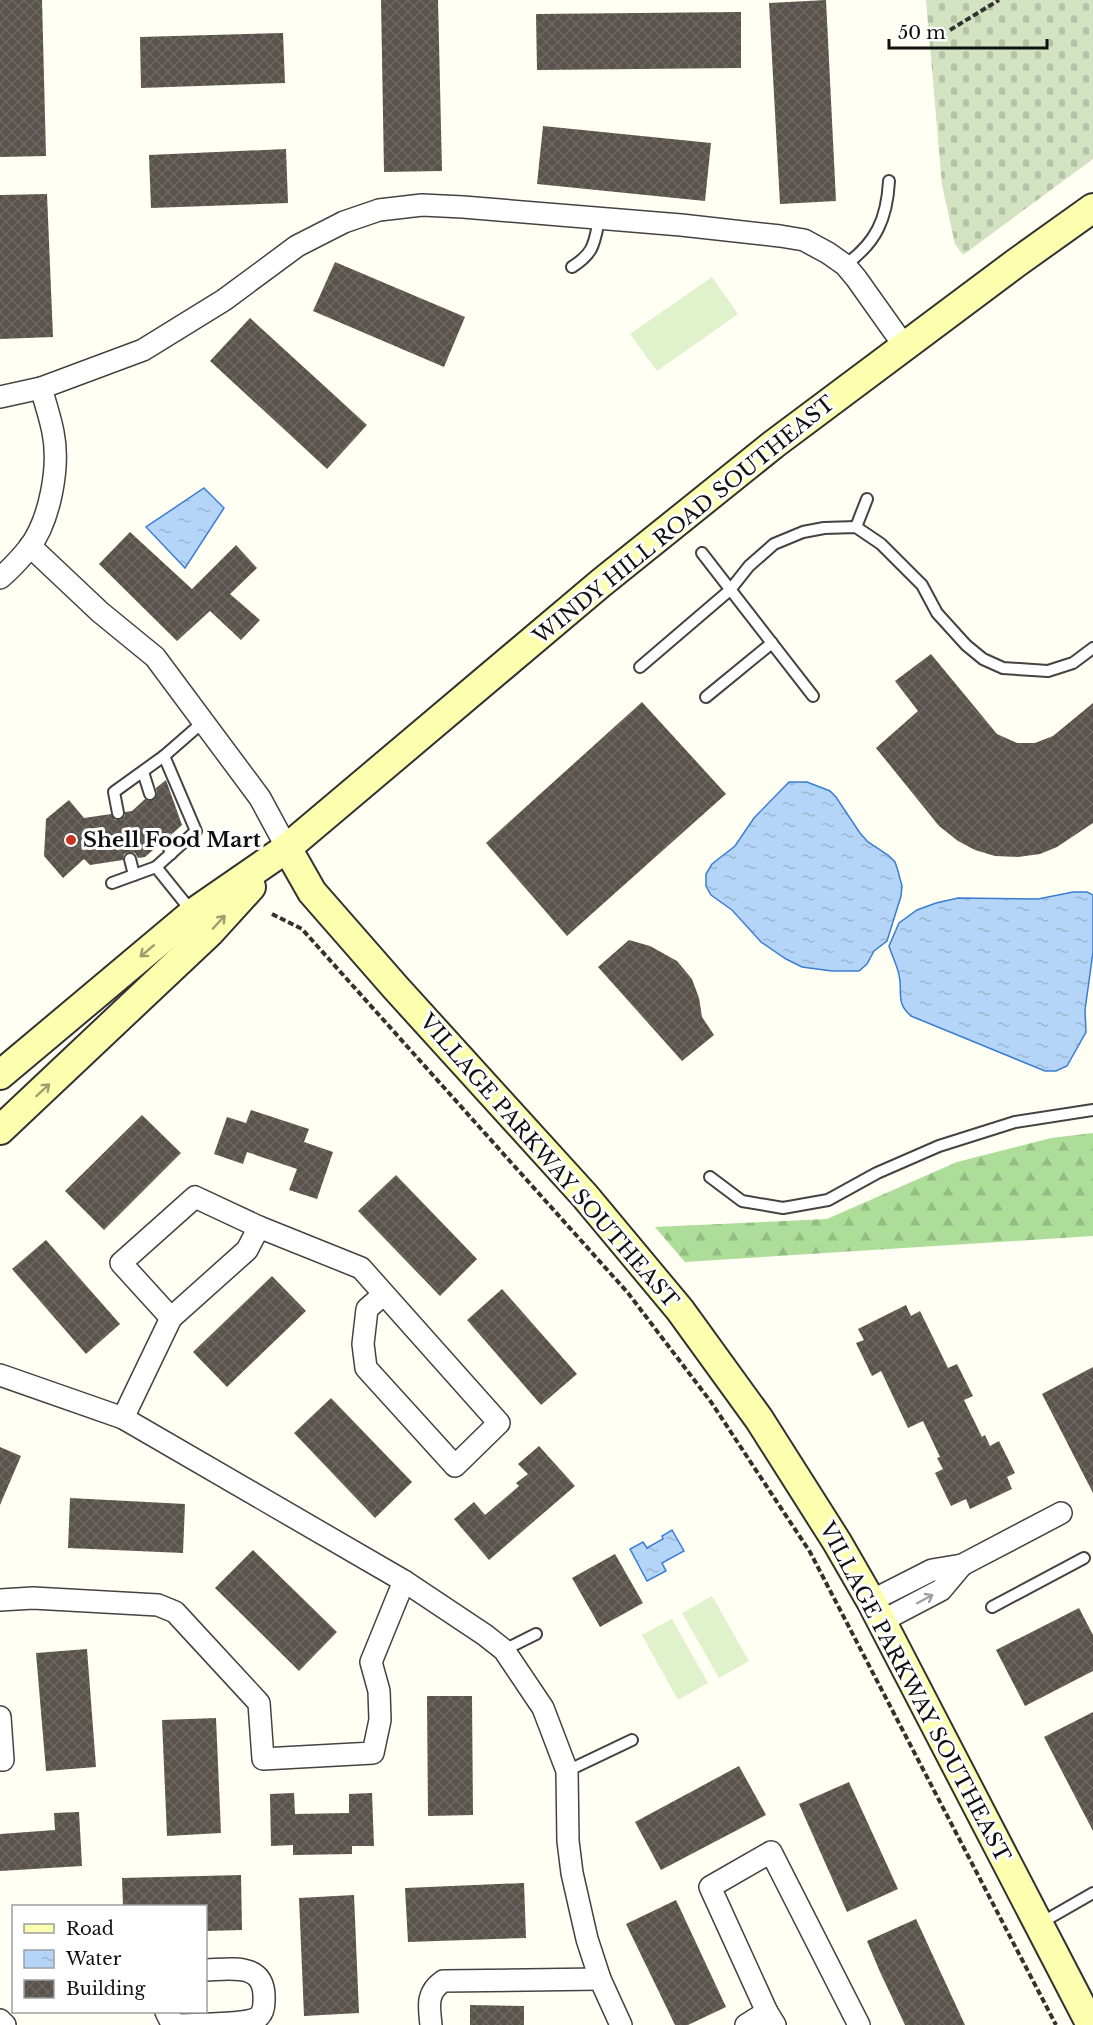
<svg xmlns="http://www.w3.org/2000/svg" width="1093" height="2025" viewBox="0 0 1093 2025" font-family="'Libre Baskerville',serif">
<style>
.forest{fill:url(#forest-firs)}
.cemetery{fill:url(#cemetery-stones)}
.pitch{fill:#dff2cc}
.water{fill:url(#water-ripples);stroke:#3a7dd2;stroke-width:1.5}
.building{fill:url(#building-cross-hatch)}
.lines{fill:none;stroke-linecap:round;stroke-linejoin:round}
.lane-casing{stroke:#434343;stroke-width:14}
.street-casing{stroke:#434343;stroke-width:24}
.secondary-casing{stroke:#323232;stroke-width:32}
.path{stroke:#323232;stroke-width:4;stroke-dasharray:6 3;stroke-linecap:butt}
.lane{stroke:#fff;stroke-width:10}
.street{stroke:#fff;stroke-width:21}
.secondary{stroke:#fbffae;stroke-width:28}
.oneway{stroke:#9d9f6f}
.oneway2{stroke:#9f9f9f}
.poi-dot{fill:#c63422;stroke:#fff;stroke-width:2}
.labels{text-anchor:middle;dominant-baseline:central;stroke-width:6;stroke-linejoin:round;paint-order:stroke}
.street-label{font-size:21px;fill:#101010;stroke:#fff}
.poi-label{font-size:21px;font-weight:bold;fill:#101010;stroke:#fff;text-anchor:start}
</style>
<defs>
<pattern id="forest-firs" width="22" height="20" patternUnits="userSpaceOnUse" patternTransform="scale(1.5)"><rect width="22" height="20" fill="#addd99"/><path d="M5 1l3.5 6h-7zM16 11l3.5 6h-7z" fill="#94bd83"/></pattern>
<pattern id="cemetery-stones" width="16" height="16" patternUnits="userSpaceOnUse" patternTransform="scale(1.5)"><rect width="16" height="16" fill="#d3e3c2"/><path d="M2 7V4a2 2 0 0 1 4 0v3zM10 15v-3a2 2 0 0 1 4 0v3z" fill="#b4c2a6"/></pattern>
<pattern id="water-ripples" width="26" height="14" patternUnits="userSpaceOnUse" patternTransform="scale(1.5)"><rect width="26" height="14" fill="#b5d5f8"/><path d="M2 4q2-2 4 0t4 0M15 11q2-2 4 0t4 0" fill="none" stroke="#9bb6d4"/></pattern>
<pattern id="building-cross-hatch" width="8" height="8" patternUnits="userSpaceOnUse" patternTransform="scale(1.5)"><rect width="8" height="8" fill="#59534c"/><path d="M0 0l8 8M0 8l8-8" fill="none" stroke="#6c6761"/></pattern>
</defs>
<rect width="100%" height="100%" fill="#fffff3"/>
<path class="forest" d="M 1093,1133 L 1093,1236 L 685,1262 L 655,1227 L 827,1219 L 957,1162 L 1051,1138 Z"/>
<path class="cemetery" d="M 926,0 L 1093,0 L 1093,159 L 963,255 L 955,244 L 942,185 Z"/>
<g class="pitch">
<path d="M 712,277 L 738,314 L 657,371 L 630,334 Z"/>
<path d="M 712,1596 L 749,1661 L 719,1678 L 682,1613 Z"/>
<path d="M 672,1619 L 708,1683 L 678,1700 L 642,1635 Z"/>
</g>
<g class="water">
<path d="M 204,488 L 224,508 L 185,568 L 146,527 Z"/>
<path d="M 789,782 L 807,782 L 830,791 L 836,797 L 860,833 L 868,842 L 888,855 L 895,862 L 898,871 L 902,886 L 901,896 L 887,941 L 874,951 L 867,964 L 859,971 L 832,971 L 802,967 L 786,959 L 761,942 L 732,910 L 711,895 L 706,886 L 706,874 L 712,864 L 735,846 L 754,818 Z"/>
<path d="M 1073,892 L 1087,892 L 1093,895 L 1093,952 L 1085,1010 L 1086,1032 L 1067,1066 L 1056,1071 L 1045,1071 L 911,1016 C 895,1002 903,992 899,975 C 897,965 892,956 889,946 L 899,923 L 917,910 L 936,903 L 958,898 L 1038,899 Z"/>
<path d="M 672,1530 L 684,1551 L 662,1563 L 666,1571 L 647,1581 L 630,1549 L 643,1542 L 647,1548 L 663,1539 L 662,1536 Z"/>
</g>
<g class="building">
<path d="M 0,0 L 42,0 L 46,156 L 0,157 Z"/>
<path d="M 381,0 L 438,0 L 442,171 L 384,172 Z"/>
<path d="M 826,0 L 836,201 L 780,204 L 769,3 Z"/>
<path d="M 741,12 L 741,68 L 537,70 L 536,14 Z"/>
<path d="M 283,33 L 285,83 L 141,88 L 140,37 Z"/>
<path d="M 543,126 L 711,143 L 705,201 L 537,184 Z"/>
<path d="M 286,149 L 288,203 L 151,208 L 149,155 Z"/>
<path d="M 47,194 L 53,337 L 0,339 L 0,195 Z"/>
<path d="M 335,262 L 465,317 L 444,367 L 313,311 Z"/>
<path d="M 250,318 L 367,425 L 327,469 L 210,361 Z"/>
<path d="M 130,532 L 192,589 L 236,545 L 257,568 L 230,594 L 260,620 L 241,640 L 210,611 L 177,641 L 99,564 Z"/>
<path d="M 931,654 L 997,734 L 1017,743 L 1035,743 L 1053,736 L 1093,703 L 1093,823 L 1057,847 L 1040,854 L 1018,857 L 995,856 L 975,850 L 958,841 L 939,826 L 876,748 L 918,711 L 895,681 Z"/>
<path d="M 642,702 L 726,794 L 567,936 L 486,843 Z"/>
<path d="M 166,780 L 182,825 L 172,834 L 167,832 L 161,834 L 159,838 L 160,844 L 145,857 L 138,858 L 135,853 L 129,852 L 124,854 L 123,860 L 90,865 L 84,859 L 63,878 L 44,856 L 46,819 L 69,800 L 84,818 L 111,814 L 115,820 L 120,820 L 125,816 L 125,812 L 132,811 L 145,799 L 149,801 L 155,799 L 157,795 L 156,788 Z"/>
<path d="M 629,940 L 650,946 L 677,961 L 692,979 L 699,998 L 702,1017 L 714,1035 L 682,1061 L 598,967 Z"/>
<path d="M 251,1110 L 309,1129 L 304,1142 L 333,1152 L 317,1199 L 289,1190 L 297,1169 L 247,1152 L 243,1164 L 214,1154 L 227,1117 L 246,1123 Z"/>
<path d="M 142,1115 L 181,1153 L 104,1230 L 65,1191 Z"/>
<path d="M 396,1175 L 477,1259 L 440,1296 L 358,1211 Z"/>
<path d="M 46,1240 L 120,1324 L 86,1354 L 12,1269 Z"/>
<path d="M 272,1276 L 306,1311 L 227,1387 L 193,1352 Z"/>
<path d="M 502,1289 L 577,1374 L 541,1405 L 467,1320 Z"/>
<path d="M 906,1305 L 911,1316 L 920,1311 L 948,1368 L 957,1364 L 973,1396 L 964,1400 L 982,1437 L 985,1435 L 990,1446 L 999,1441 L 1015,1473 L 1007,1477 L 1012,1489 L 970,1509 L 966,1499 L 951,1506 L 935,1473 L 943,1469 L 937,1458 L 940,1457 L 923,1421 L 908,1428 L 881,1371 L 872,1376 L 856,1343 L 864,1340 L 858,1329 Z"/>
<path d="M 1093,1367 L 1093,1493 L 1042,1394 Z"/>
<path d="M 331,1398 L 412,1482 L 375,1518 L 294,1433 Z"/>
<path d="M 539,1446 L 575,1486 L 489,1560 L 454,1519 L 474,1502 L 485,1515 L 519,1486 L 516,1483 L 528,1474 L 518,1464 Z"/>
<path d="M 0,1447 L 21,1456 L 0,1505 Z"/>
<path d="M 70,1498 L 185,1504 L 183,1553 L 68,1548 Z"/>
<path d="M 253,1550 L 337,1632 L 299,1671 L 215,1588 Z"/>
<path d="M 615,1554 L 643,1603 L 600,1627 L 572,1578 Z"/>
<path d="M 1079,1608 L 1093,1635 L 1093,1671 L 1025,1706 L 996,1650 Z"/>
<path d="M 87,1649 L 96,1767 L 46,1771 L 36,1653 Z"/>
<path d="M 427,1696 L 472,1696 L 473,1815 L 428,1816 Z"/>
<path d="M 1093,1712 L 1093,1831 L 1044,1737 Z"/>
<path d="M 216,1718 L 221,1833 L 167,1836 L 162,1720 Z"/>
<path d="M 739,1766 L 766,1815 L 661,1870 L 635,1822 Z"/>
<path d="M 849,1782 L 898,1889 L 847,1912 L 799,1804 Z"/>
<path d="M 294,1793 L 295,1814 L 349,1813 L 349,1794 L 372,1793 L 374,1846 L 352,1846 L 352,1854 L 293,1855 L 293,1845 L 271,1846 L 270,1794 Z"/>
<path d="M 79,1812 L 82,1866 L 0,1871 L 0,1834 L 55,1830 L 54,1813 Z"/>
<path d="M 241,1875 L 242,1930 L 206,1931 L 206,1906 L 123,1906 L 122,1878 Z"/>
<path d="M 524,1883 L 526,1938 L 408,1942 L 405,1888 Z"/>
<path d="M 354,1895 L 359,2013 L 304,2016 L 299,1898 Z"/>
<path d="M 676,1900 L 726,2007 L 688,2025 L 675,2025 L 626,1924 Z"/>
<path d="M 916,1919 L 965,2025 L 905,2025 L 880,1972 L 867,1941 Z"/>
<path d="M 470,2005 L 524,2006 L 524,2025 L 470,2025 Z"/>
</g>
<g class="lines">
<g class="lane-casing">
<g id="lane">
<path d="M 845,265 C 876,243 887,219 889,181"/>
<path d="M 572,267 C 594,253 594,244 599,220"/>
<path d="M 856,527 L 867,499"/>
<path d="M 702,553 L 813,696"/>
<path d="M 640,667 L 730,590 L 749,566 L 774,544 L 803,532 L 824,528 L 856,527 L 881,544 L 922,585 L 937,613 L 966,645 L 983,659 L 1003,668 L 1048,671 L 1073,663 L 1093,648"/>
<path d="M 706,697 L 772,643"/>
<path d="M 143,772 L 150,794"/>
<path d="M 118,813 L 114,792 L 164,756 L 203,722"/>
<path d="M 166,839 L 171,854"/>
<path d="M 130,859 L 134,875"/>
<path d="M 156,867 L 193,913"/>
<path d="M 112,883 L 156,867 L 196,831 L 164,756"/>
<path d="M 710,1177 L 742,1201 L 783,1208 L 828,1200 L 877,1173 L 939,1146 L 1015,1122 L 1093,1110"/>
<path d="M 992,1607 L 1084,1558"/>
<path d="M 504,1650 L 536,1634"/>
<path d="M 567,1771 L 632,1740"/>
<path d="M 1039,1924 L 1093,1893"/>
</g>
</g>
<g class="street-casing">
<g id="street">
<path d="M 0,397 L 41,388 L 143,350 L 224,300 L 297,246 L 344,222 L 379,210 L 422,205 L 463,207 L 681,225 L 780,236 L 804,240 L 828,253 L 845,265 L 856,278 L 905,347"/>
<path d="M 30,546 L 100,612 L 155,657 L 260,798 L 287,848"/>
<path d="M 0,578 C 11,569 20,559 29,548 C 50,520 60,467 53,432 C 50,417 45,402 41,388"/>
<path d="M 171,1318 L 121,1263 L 195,1197 L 259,1227"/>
<path d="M 0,1375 L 123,1418 L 404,1581 L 485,1635 L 504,1650 L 543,1708 L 567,1771 L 568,1841 L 572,1873 L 587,1939 L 600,1979 L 621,2025"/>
<path d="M 123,1418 L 171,1318 L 247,1250 L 259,1227 L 361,1268 L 499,1423 L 455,1466 L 366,1368 L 363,1344 L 367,1309 L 384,1294"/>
<path d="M 0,1600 L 33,1598 L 158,1605 L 175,1612 L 259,1703 L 263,1759 L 373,1753 L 380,1720 L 379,1691 L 371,1662 L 404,1581"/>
<path d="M 871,1601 L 932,1570 L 962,1565 L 1061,1513"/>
<path d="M 880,1622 L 941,1590 L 962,1565"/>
<path d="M 0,1717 L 3,1760 L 0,1760"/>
<path d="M 166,2012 L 170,2020 L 178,2025 C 195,2024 244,2025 257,2018 C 263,2014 264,2007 264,2001 C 266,1962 233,1969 206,1970"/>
<path d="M 0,2020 L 5,2025"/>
<path d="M 431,2025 C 429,2006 426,1993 443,1981 L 600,1979"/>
<path d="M 746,2025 L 767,2012"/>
<path d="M 775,2025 L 767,2012 L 710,1887 L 771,1852 L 859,2025"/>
</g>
</g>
<g class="secondary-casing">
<g id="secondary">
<path d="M 287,848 L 312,892 L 396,988 L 585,1196 L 680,1310 L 759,1419 L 837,1542 L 871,1601 L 1091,2025"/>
<path d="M 0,1075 L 193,913 L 287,848 L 601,583 L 774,444 L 1016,263 L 1093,208"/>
<path d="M 0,1130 L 210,932 L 251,887"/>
</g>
</g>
<g class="path">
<path d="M 950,30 L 999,0"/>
<path d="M 272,914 L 302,929 L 628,1293 L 711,1402 L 810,1552 L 1056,2025"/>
</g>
<use href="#lane" class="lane"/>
<use href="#street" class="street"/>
<use href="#secondary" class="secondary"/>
</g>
<defs><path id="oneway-shaft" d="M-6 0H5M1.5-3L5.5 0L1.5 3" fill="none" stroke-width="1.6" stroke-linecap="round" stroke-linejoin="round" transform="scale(1.5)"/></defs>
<g class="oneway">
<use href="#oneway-shaft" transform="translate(219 922) rotate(-47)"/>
<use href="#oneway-shaft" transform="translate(147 951) rotate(140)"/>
<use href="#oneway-shaft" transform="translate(43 1090) rotate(-43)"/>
</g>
<use class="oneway2" href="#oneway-shaft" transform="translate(925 1599) rotate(-28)"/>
<circle class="poi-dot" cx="71" cy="840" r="6"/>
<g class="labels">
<g class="street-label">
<text transform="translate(684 520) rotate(-39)">WINDY HILL ROAD SOUTHEAST</text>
<text transform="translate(549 1161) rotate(49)">VILLAGE PARKWAY SOUTHEAST</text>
<text transform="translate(915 1692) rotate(62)">VILLAGE PARKWAY SOUTHEAST</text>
</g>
<g class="poi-label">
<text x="83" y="840">Shell Food Mart</text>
</g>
</g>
<rect x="12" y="1905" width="195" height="108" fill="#ffffff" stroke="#9f9f9f" stroke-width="1.5"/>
<rect x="24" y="1924" width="30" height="9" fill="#fbffae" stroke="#9f9f9f" stroke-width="1.5"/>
<text x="66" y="1935" font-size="18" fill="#101010">Road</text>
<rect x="24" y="1950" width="30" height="18" fill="url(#water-ripples)" stroke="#9f9f9f" stroke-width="1.5"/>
<text x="66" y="1965" font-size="18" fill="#101010">Water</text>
<rect x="24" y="1980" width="30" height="18" fill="url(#building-cross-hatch)" stroke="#9f9f9f" stroke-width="1.5"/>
<text x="66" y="1995" font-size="18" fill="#101010">Building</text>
<path d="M889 39v9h158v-9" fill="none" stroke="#101010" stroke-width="3"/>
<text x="898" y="39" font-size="18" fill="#101010" stroke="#ffffff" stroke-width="4.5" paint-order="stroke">50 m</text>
</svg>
